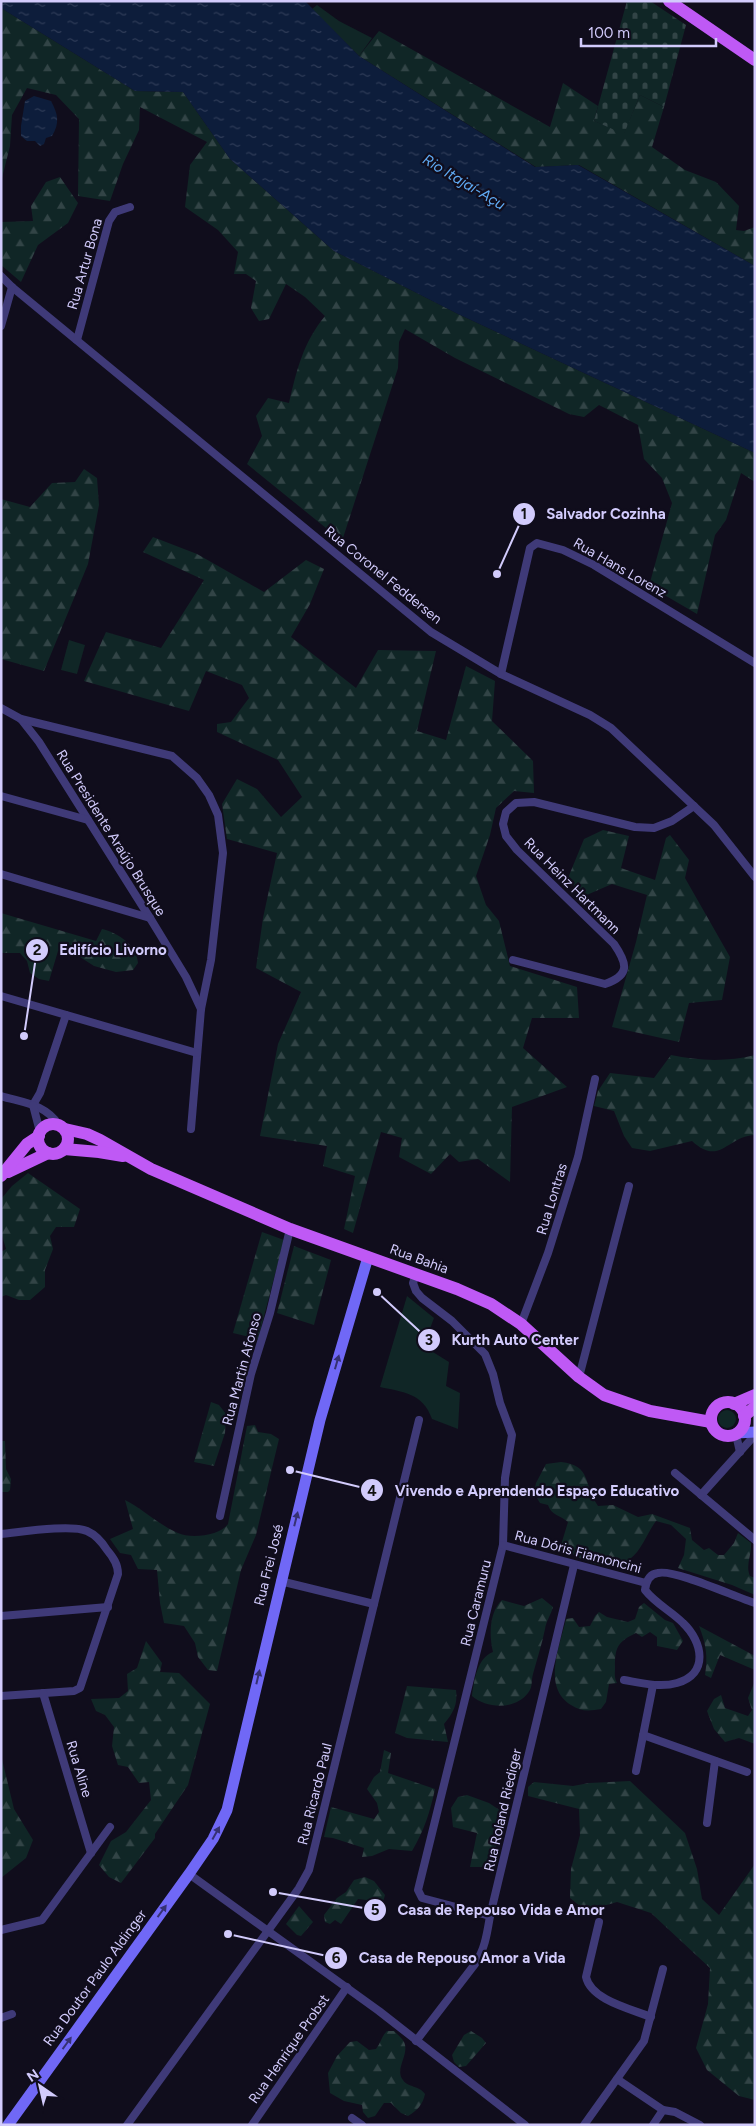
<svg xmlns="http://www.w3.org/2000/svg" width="756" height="2126" viewBox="0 0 756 2126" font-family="Figtree,sans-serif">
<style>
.grass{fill:#102626}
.forest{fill:url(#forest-firs)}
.cemetery{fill:url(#cemetery-stones)}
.water{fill:url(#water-ripples)}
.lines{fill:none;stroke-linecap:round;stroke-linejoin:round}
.street{stroke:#3f3a78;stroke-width:8}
.secondary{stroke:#7068f6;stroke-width:11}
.primary{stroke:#bf59f5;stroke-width:12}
.oneway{fill:#363173}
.labels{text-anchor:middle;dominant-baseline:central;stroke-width:4.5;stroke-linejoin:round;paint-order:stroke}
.street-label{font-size:14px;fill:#d2cbfc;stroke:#100d1c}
.water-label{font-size:15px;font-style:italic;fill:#60abf5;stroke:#100d1c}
.leader{fill:none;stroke:#d2cbfc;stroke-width:2}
.callout-dot{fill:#d2cbfc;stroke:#100d1c;stroke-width:2}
.mark-label{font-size:15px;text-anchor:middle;font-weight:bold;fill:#111}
.callout-label{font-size:15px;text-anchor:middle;font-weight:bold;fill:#d2cbfc;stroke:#100d1c;stroke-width:4.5;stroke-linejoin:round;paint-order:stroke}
</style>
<defs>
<pattern id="forest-firs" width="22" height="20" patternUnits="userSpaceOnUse" patternTransform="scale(1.25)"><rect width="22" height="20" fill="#102626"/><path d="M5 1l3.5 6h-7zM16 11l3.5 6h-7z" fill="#324446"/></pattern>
<pattern id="cemetery-stones" width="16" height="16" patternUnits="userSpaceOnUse" patternTransform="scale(1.25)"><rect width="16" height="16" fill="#102626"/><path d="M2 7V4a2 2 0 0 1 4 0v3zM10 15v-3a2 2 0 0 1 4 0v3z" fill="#324446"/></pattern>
<pattern id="water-ripples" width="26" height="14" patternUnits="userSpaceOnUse" patternTransform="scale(1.25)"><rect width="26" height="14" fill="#0d1d3b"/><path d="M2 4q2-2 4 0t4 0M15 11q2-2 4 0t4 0" fill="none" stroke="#2f3c58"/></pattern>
</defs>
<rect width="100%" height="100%" fill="#100d1c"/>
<g class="grass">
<path d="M 317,5 L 339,21 L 372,38 L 359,56 L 312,9 Z"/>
<path d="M 69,640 L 85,645 L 77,674 L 61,670 Z"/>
<path d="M 407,1296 L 434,1318 L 426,1339 L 428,1349 L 449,1362 L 446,1386 L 460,1393 L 458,1429 L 432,1419 C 423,1393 403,1392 380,1387 Z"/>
<circle cx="727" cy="1419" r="9"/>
</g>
<g class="forest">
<path d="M 1,8 L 135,91 L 183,92 L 230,159 L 334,251 L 458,314 L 755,453 L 755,482 L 741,473 L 726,520 L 715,535 L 697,614 L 649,586 L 672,503 L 662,478 L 644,459 L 638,425 L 599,405 L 584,417 L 569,414 L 455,358 L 405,329 L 399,342 L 398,368 L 342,541 L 247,464 L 262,436 L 256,416 L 268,398 L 289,403 C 297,369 303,343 325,316 L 305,297 L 286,284 L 269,319 L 259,321 L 251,308 L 256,281 L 246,274 L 234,274 L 238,252 L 218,230 L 185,207 L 190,165 L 207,142 L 140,107 L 139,130 L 123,164 L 110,201 L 78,196 L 79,119 L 56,95 L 27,88 L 12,115 L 10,146 L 1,182 Z"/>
<path d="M 379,31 L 550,127 L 563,83 L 598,106 L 594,121 L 624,133 L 640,95 L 664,107 L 652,147 L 685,170 L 716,182 L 739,206 L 736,230 L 744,231 L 755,227 L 755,266 L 579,165 L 536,167 L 359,56 Z"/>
<path d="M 60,177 L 78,203 L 68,223 L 38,245 L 21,282 L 1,265 L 1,222 L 33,221 L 31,206 L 46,182 Z"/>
<path d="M 84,469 L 97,478 L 99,505 L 88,564 L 44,671 L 1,659 L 1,499 L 30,507 L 52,483 L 75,482 Z"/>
<path d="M 153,537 L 197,554 L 264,592 L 306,560 L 324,569 L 310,604 L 291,637 L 356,688 L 378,650 L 436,651 L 417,731 L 446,740 L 466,666 L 495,681 L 492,721 L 533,761 L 534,793 L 514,791 L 496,808 L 490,835 L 476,876 L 486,905 L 499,921 L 510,966 L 577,987 L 579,1018 L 532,1018 L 523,1048 L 567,1087 L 512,1107 L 510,1182 L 478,1159 L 459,1162 L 450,1154 L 431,1174 L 399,1157 L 402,1138 L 381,1132 L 353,1233 L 344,1229 L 355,1176 L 323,1166 L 327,1146 L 260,1136 L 278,1044 L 301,992 L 256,968 L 263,918 L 277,853 L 227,839 L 222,804 L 237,779 L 257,789 L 281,817 L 302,797 L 278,760 L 217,732 L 217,724 L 231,722 L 249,698 L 242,685 L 206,671 L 189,711 L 84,681 L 106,632 L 161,648 L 204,580 L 143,552 Z"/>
<path d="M 603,830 L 629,836 L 621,868 L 655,880 L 666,838 L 670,835 L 689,860 L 685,878 L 730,957 L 722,1000 L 689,1003 L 679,1042 L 612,1027 L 636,942 L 647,895 L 612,884 L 582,897 L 568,878 L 584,839 Z"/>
<path d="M 1,913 L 96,941 L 102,929 C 118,933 137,945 138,963 L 133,970 L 116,972 L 94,966 L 80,957 L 58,951 L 49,981 L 39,979 L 30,973 L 27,961 L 20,953 L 1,953 Z"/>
<path d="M 671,1055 C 698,1061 728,1062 755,1055 L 755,1135 C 727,1136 720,1167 692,1141 L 650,1151 L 632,1148 L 624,1136 L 614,1111 L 594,1106 L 598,1091 L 610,1073 L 654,1078 Z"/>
<path d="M 28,1173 L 80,1209 L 74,1227 L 56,1227 L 50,1236 L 53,1249 L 45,1270 L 45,1287 L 30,1300 L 19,1300 L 6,1295 L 1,1297 L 1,1252 L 6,1249 L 1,1232 L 1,1199 L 12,1186 Z"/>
<path d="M 262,1232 L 284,1240 L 258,1339 L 233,1333 Z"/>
<path d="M 294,1246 L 331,1260 L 314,1325 L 277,1313 Z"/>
<path d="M 211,1402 L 219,1405 L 226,1414 L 225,1433 L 214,1466 L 194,1462 Z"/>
<path d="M 255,1425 L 258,1432 L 271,1434 L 279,1439 L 256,1535 L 241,1570 L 217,1671 L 208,1670 L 198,1657 L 195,1643 L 184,1626 L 164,1623 L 160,1603 L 157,1570 L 138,1569 L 131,1555 L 120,1553 L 110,1539 L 133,1529 L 125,1500 C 143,1509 159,1525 178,1533 C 190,1539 220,1536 228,1524 L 247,1426 Z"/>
<path d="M 1,1441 L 5,1441 L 6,1469 L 11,1479 L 10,1490 L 8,1492 L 1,1492 Z"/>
<path d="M 561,1462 C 592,1465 583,1485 598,1506 L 613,1505 L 638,1517 L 652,1514 L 690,1528 L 692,1540 L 704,1550 L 709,1548 L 718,1555 L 724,1555 L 734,1543 L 738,1533 L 751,1543 C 752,1555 745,1565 750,1576 L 755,1578 L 755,1595 L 732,1585 L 678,1568 L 684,1555 L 686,1539 L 671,1525 L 656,1521 C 647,1533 642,1550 630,1559 C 610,1574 576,1560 561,1545 L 568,1522 C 560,1515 551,1515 548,1505 L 540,1503 L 534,1493 L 536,1483 L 546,1464 Z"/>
<path d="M 542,1598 L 553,1607 C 551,1614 546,1622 545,1629 C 542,1644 537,1659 533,1674 C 531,1681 533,1687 528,1693 C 515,1710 487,1709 472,1696 C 474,1681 477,1658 493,1652 C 489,1636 489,1612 502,1600 L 524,1606 Z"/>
<path d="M 644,1603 L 665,1620 L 673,1623 L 683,1641 L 677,1650 L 657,1646 L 657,1637 L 650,1632 L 642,1637 L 636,1633 C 617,1642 615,1648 615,1667 C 615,1674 614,1677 617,1683 L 609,1684 L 606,1702 L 601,1709 C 590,1711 581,1712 571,1705 C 542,1687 560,1646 566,1619 L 573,1618 L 579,1627 L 590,1626 L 595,1616 L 599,1612 L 607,1617 L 628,1622 L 635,1619 L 639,1607 Z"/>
<path d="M 699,1626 L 755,1656 L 755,1670 L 720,1655 L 711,1678 L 705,1675 C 708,1656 706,1644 699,1626 Z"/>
<path d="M 146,1641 L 162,1663 L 160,1672 L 179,1673 L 210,1704 L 188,1785 L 155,1834 L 155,1838 L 121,1883 L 109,1877 L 99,1865 L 111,1841 L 126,1832 L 151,1800 L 149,1782 L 139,1783 L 128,1767 L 118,1765 L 112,1746 L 114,1727 L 105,1715 L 96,1711 L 91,1699 L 119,1698 L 128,1691 L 127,1674 L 137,1668 Z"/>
<path d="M 755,1681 L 755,1744 L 739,1738 L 725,1742 L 714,1729 L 707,1711 L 714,1699 L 721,1695 L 725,1708 L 748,1716 L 752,1710 L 748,1698 Z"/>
<path d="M 407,1686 L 456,1690 C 458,1705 453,1713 444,1724 L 448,1742 L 407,1738 L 395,1733 Z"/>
<path d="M 384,1750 L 391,1753 L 388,1773 L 435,1789 C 430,1812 424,1831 412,1851 L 389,1849 L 372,1856 L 362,1857 L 364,1848 L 333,1838 L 324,1837 L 331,1807 L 374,1819 L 379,1812 L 377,1803 L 367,1789 L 374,1777 L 380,1772 Z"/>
<path d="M 1,1755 L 14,1809 L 33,1840 L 26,1858 L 1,1878 Z"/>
<path d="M 630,1781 L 685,1833 L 697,1869 L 702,1899 L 719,1915 L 755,1864 L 755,2100 L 739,2096 L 707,2070 L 696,2048 L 708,2004 L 710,1968 L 651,1913 L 617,1902 L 586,1911 L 570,1898 L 571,1869 L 580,1835 L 579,1809 L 528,1796 L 528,1787 L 534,1782 L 573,1786 L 589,1783 Z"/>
<path d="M 467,1795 L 489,1803 L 504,1813 L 494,1854 L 482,1867 L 470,1867 L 477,1833 L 453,1827 L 451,1808 L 458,1797 Z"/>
<path d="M 365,1877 L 374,1881 L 385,1895 L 383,1902 L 358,1899 L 341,1924 L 335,1920 L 330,1924 L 325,1922 L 324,1915 L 337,1898 L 346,1892 L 354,1880 Z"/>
<path d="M 299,1906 L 313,1922 L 301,1936 L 297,1935 L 286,1924 Z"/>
<path d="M 387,2031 L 394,2031 C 397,2034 402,2038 404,2042 C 410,2054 394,2069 403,2080 C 408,2088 419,2085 425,2094 C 423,2104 417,2111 408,2116 L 401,2113 L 391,2103 L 384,2103 L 375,2116 L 368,2118 L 363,2112 L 362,2105 L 344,2101 L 330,2093 L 328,2073 L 337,2056 L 350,2042 L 357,2041 L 369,2050 L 376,2049 C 381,2043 381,2037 387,2031 Z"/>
<path d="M 471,2031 L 482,2038 L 486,2043 L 466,2066 L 459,2067 L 454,2062 L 452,2055 L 464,2035 Z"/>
</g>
<path class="cemetery" d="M 627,1 L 650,1 L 686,25 L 664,107 L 640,95 L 624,134 L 594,121 Z"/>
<g class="water">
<path d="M 1,1 L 305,1 L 359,56 L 535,167 L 578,165 L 755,266 L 755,453 L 458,314 L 334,251 L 230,159 L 183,92 L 135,91 L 1,8 Z"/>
<path d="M 34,96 L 51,101 C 58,114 60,123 52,136 L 46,138 L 44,144 L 40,146 L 35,141 L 27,141 L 21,136 L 21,126 L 25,101 Z"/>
</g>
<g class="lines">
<g class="street">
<path d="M 1,276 L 12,287 L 431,632 L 501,674 L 590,715 L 611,728 L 714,825 L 755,877"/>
<path d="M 1,326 L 12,287"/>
<path d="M 77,340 L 109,221 L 115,212 L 130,207"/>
<path d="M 501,674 L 530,548 L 537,543 L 563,550 L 594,565 L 755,663"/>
<path d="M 1,708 L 21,719 L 39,742 L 150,918 L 186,977 L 201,1009"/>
<path d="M 21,719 L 172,756 L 197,778 L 209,795 L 218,815 L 223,853 L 211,960 L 201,1009 L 191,1129"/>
<path d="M 1,796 L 88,820"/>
<path d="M 1,874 L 150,918"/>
<path d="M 513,960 L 605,984 C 631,975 627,963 614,944 L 517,850 L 506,836 L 503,824 L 506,812 L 516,803 L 534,802 L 635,827 L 654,828 L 672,821 L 694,806"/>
<path d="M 1,996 L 197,1053"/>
<path d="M 1,1096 C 24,1103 45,1104 59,1125"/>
<path d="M 33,1105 L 40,1093 L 66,1015"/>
<path d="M 33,1105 L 40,1132"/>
<path d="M 416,1274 L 413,1283 L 416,1291 L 422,1298 L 452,1321 L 485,1354 L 493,1374 L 500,1403 L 512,1435 L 505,1478 L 503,1545 L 418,1890 L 422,1898 L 490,1916"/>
<path d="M 521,1324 L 548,1253 L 578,1157 L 595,1079"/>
<path d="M 579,1377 L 629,1186"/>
<path d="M 733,1435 L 737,1439 L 740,1452"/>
<path d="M 675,1473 L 755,1540"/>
<path d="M 701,1495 L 755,1435"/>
<path d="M 220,1516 L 251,1374 L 270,1313 L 290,1229"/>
<path d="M 1,1534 C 21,1532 71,1524 87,1531 C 96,1535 102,1542 107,1550 C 113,1557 118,1564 118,1574 L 80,1688 L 74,1691 L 1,1696"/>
<path d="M 503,1545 L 646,1583"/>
<path d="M 280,1581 L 374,1604"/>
<path d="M 1,1616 L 108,1607"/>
<path d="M 624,1680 C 641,1683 660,1688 677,1683 C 709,1674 703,1642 683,1623 C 671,1611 656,1604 645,1590 C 646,1582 649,1574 658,1573 C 675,1569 735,1597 755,1603"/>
<path d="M 43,1693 L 91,1853"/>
<path d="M 643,1735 L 747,1772"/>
<path d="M 636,1771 L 653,1685"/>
<path d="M 707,1823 L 715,1761"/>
<path d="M 189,1874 L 379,2011 L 525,2125"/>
<path d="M 599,1922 L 586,1977 C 591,2000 631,2009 651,2017"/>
<path d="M 1,1930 L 42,1920 L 110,1827"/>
<path d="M 1,2018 L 12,2014"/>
<path d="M 416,2041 L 475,1964 C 485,1949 487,1934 490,1916 L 574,1565"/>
<path d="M 617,2079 L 663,2110"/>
<path d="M 352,2118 L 362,2125"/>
<path d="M 127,2125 L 299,1888 L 309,1870 L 419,1420"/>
<path d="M 252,2125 L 347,1987"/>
<path d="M 584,2125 L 644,2041 L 663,1969"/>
<path d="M 653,2125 L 663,2110 L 675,2112 L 700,2125"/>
</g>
<g class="secondary">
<path d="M 737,1433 L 755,1432"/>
<path d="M 8,2125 L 189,1874 L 213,1839 L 227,1810 L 320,1420 L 368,1257"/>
</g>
<g class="primary">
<path d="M 669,1 L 755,60"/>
<circle cx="53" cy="1139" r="15"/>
<path d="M 65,1129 L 87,1134 L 100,1140 L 151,1169 L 290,1229 L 457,1289 L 491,1304 L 521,1324 L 579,1377 L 604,1395 L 650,1411 L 711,1422"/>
<path d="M 64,1149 L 99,1152 L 123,1156"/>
<path d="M 8,1172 L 48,1153"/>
<path d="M 1,1176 L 27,1144 L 39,1136"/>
<circle cx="728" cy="1419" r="17"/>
<path d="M 734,1404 L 755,1395"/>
<path d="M 744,1416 L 755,1407"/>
</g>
</g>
<defs><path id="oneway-solid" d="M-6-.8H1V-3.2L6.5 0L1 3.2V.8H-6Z" transform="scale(1.25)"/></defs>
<g class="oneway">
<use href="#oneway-solid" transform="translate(337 1362) rotate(-74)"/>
<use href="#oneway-solid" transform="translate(296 1519) rotate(-76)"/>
<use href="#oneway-solid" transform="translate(258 1677) rotate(-77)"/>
<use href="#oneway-solid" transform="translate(216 1833) rotate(-61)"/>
<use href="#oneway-solid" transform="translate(162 1911) rotate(-54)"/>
<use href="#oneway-solid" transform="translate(67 2043) rotate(-54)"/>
</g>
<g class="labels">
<g class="street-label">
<text transform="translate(85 264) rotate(-74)">Rua Artur Bona</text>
<text transform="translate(620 568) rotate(30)">Rua Hans Lorenz</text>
<text transform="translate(383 575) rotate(39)">Rua Coronel Feddersen</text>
<text transform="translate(111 833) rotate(58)">Rua Presidente Araújo Brusque</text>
<text transform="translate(572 886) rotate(45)">Rua Heinz Hartmann</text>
<text transform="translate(552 1199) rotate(-73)">Rua Lontras</text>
<text transform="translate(419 1259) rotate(20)">Rua Bahia</text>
<text transform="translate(242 1369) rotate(-75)">Rua Martin Afonso</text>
<text transform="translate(578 1552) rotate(15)">Rua Dóris Fiamoncini</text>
<text transform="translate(269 1565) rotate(-76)">Rua Frei José</text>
<text transform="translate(476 1603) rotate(-76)">Rua Caramuru</text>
<text transform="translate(79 1769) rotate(73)">Rua Aline</text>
<text transform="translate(315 1794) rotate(-76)">Rua Ricardo Paul</text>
<text transform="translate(503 1810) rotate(-77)">Rua Roland Riediger</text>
<text transform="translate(95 1978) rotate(-54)">Rua Doutor Paulo Aldinger</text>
<text transform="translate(289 2049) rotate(-55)">Rua Henrique Probst</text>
</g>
<g class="water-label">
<text transform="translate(464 182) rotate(31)">Rio Itajaí-Açu</text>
</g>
</g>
<path class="leader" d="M497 574L524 514M24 1036L37 950M377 1292L429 1340M290 1470L372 1490M273 1892L375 1910M228 1934L336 1958"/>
<g class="callout-dot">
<circle cx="497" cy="574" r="5"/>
<circle cx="24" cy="1036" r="5"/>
<circle cx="377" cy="1292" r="5"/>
<circle cx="290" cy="1470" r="5"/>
<circle cx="273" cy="1892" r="5"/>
<circle cx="228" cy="1934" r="5"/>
<circle cx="524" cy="514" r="12"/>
<circle cx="37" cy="950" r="12"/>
<circle cx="429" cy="1340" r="12"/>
<circle cx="372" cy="1490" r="12"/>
<circle cx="375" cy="1910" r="12"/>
<circle cx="336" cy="1958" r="12"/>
</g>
<g class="mark-label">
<text x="524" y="519">1</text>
<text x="37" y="955">2</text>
<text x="429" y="1345">3</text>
<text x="372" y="1496">4</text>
<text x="375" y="1915">5</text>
<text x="336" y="1963">6</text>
</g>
<g class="callout-label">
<text x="606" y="519">Salvador Cozinha</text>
<text x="113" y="955">Edifício Livorno</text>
<text x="515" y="1345">Kurth Auto Center</text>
<text x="537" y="1496">Vivendo e Aprendendo Espaço Educativo</text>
<text x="501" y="1915">Casa de Repouso Vida e Amor</text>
<text x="462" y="1963">Casa de Repouso Amor a Vida</text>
</g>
<rect width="756" height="2126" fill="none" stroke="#d2cbfc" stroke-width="5"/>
<g transform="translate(40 2086) rotate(326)" stroke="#100d1c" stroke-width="4" paint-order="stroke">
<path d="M0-4L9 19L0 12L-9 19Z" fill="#d2cbfc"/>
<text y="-8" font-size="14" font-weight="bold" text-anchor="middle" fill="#d2cbfc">N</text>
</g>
<path d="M581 38v8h135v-8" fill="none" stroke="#d2cbfc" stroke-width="2.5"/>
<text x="588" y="38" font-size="15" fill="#d2cbfc" stroke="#100d1c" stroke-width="4" paint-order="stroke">100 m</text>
</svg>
